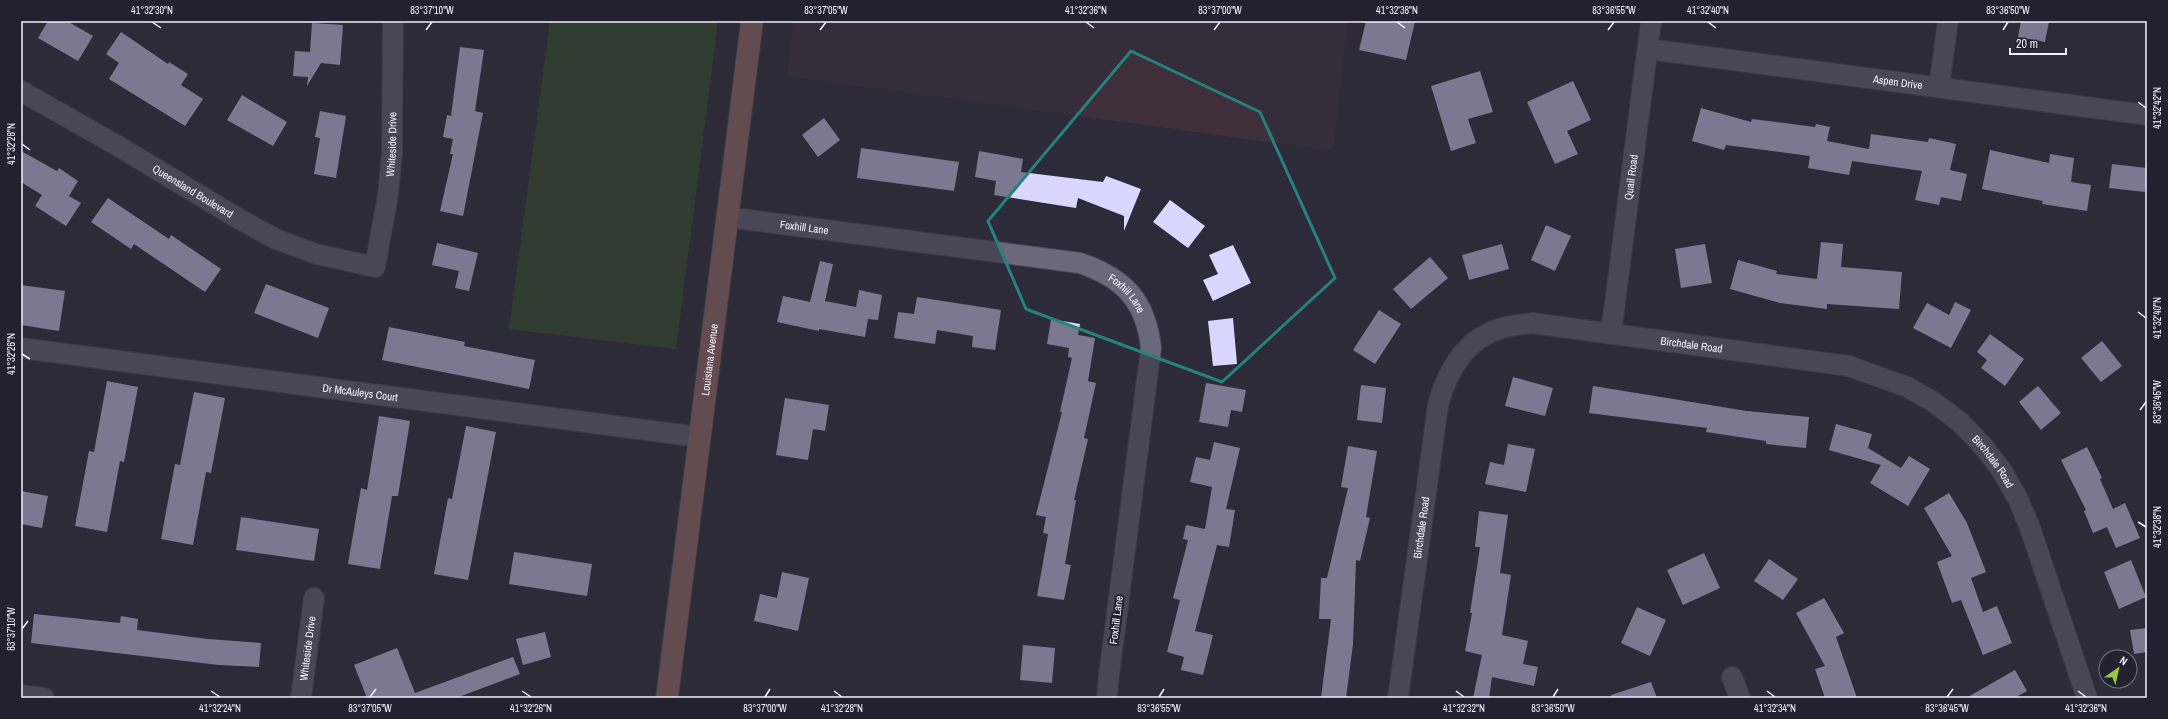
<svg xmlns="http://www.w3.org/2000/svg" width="2168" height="719" viewBox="0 0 2168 719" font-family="'Archivo Narrow',sans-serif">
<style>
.commercial{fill:#3e2f3b}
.green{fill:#345125}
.building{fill:#dbd6fd}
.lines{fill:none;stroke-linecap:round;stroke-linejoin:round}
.minor-casing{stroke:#4a4855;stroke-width:22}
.primary-casing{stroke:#4a4855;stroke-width:24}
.minor{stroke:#6b6979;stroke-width:20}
.primary{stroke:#a3746e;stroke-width:22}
.marked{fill:none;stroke:#26827c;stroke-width:3;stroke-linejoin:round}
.ticks{fill:none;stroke:#f3f1fb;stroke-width:1.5}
.labels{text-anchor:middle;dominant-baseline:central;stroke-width:4;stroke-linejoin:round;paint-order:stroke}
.street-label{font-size:11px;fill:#f3f1fb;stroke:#23212f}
.neatline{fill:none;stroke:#f3f1fb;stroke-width:1.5}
.ticks-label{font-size:10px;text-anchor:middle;fill:#f3f1fb}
</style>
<rect width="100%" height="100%" fill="#2d2b39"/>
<path class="commercial" d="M 794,21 L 1348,21 L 1333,151 L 787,76 Z"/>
<path class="green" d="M 550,21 L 718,21 L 676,349 L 509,329 Z"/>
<g class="building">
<path d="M 48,21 L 67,21 L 93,36 L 78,61 L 38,38 Z"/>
<path d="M 1366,21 L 1415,21 L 1406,60 L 1359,50 Z"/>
<path d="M 2021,21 L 2049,21 L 2045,42 L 2018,37 Z"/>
<path d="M 312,23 L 343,25 L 340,65 L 321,63 L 307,86 L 308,77 L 293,76 L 295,51 L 310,52 Z"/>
<path d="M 121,32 L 168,64 L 169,62 L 188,74 L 181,85 L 203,99 L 185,126 L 109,79 L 119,63 L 106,54 Z"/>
<path d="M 460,47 L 484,50 L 475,111 L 483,113 L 463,216 L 440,211 L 453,154 L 450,154 L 453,139 L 443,137 L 447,115 L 451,116 Z"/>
<path d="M 1480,71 L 1493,112 L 1468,119 L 1476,143 L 1451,151 L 1431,86 Z"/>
<path d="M 1573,81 L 1591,120 L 1567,131 L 1578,154 L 1555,164 L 1527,102 Z"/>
<path d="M 242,95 L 287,122 L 273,146 L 227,120 Z"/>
<path d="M 1701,108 L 1751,122 L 1752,119 L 1815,127 L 1816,124 L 1830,127 L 1827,141 L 1869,149 L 1871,134 L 1928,142 L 1929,138 L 1956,144 L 1950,170 L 1967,174 L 1961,201 L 1941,197 L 1939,205 L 1915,200 L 1922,171 L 1852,161 L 1849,175 L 1808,168 L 1810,156 L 1726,145 L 1724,150 L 1692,141 Z"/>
<path d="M 320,111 L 346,116 L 336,178 L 314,174 L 320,138 L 315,137 Z"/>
<path d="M 824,118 L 840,140 L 818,157 L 802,135 Z"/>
<path d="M 861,148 L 959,162 L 954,191 L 857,178 Z"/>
<path d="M 1990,150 L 2049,163 L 2050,154 L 2074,158 L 2071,182 L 2091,185 L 2087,211 L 2042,204 L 2043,201 L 1982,189 Z"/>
<path d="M 21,151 L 57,171 L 59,168 L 78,181 L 69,196 L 81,203 L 66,226 L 35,206 L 42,195 L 21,182 Z"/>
<path d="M 979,151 L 1023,159 L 1021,172 L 1103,182 L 1106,176 L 1141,189 L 1124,231 L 1124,216 L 1078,198 L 1076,208 L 994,195 L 996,181 L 975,177 Z"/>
<path d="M 2112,164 L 2147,168 L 2145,192 L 2109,188 Z"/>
<path d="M 108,198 L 169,239 L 171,235 L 221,269 L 205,292 L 134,244 L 131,249 L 91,222 Z"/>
<path d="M 1170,200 L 1205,226 L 1188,248 L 1153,222 Z"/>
<path d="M 1546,225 L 1571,236 L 1555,271 L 1531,260 Z"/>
<path d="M 1821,242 L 1843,244 L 1841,267 L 1902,272 L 1899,309 L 1827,304 L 1827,309 L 1780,303 L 1730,289 L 1738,260 L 1777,271 L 1776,274 L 1817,279 Z"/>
<path d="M 437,243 L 478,253 L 469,291 L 455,288 L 459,271 L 432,265 Z"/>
<path d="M 1502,244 L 1509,269 L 1469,280 L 1462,255 Z"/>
<path d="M 1705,244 L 1712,283 L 1681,288 L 1675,249 Z"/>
<path d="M 1233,245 L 1251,283 L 1213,301 L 1203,280 L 1218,274 L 1209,255 Z"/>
<path d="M 1430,257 L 1448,278 L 1411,309 L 1393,289 Z"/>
<path d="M 820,261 L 833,264 L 825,301 L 856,307 L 859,290 L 882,295 L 878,320 L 868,319 L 865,337 L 819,329 L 819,331 L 777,322 L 783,296 L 810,302 Z"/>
<path d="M 266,284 L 329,308 L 318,338 L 254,313 Z"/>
<path d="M 21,285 L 65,291 L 59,331 L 21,325 Z"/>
<path d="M 917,297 L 1001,310 L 995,350 L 972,347 L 973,336 L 937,330 L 935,344 L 894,338 L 898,312 L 914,314 Z"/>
<path d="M 1955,302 L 1971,310 L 1951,348 L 1913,328 L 1927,303 L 1949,315 Z"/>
<path d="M 1379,310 L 1401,324 L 1375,364 L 1353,350 Z"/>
<path d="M 1233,318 L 1237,364 L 1213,366 L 1208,321 Z"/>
<path d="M 1051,319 L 1080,324 L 1078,335 L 1095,338 L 1088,381 L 1096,383 L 1084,438 L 1088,439 L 1074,500 L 1076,500 L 1065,564 L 1071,565 L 1064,600 L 1037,596 L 1048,534 L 1043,533 L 1046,517 L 1036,515 L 1062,412 L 1060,412 L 1072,358 L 1068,357 L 1069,348 L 1047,344 Z"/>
<path d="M 389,327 L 465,342 L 464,346 L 535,360 L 529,389 L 382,360 Z"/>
<path d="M 1990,334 L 2024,359 L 2005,386 L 1981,368 L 1987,360 L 1977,352 Z"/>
<path d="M 2102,341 L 2122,366 L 2101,382 L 2081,358 Z"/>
<path d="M 1513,377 L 1553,388 L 1545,416 L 1505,406 Z"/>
<path d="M 107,381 L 138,387 L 124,462 L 120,461 L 107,532 L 75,526 L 89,451 L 94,452 Z"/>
<path d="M 1206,383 L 1246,390 L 1242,412 L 1231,410 L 1228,427 L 1199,422 Z"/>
<path d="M 1361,385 L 1386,388 L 1382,423 L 1357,420 Z"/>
<path d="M 1593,386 L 1747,411 L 1809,417 L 1806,448 L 1766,444 L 1766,441 L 1706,432 L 1707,428 L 1589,413 Z"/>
<path d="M 2038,386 L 2061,413 L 2041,430 L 2019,402 Z"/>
<path d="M 194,392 L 225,398 L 211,473 L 206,472 L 193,545 L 161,539 L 175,464 L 180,465 Z"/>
<path d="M 785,398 L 829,405 L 825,431 L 813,429 L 808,460 L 776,455 Z"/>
<path d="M 379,416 L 410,421 L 398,496 L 392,496 L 380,569 L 348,564 L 361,488 L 367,490 Z"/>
<path d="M 1836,424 L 1872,434 L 1868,448 L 1901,468 L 1909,456 L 1930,469 L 1908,506 L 1870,483 L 1881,465 L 1829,450 Z"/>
<path d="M 466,426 L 496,432 L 468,580 L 434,574 L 448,498 L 452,499 Z"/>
<path d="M 1214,442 L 1240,448 L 1226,509 L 1235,510 L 1229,547 L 1217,545 L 1195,631 L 1213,635 L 1203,675 L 1181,670 L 1184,657 L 1167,652 L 1180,600 L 1173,598 L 1188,540 L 1183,539 L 1186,525 L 1205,529 L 1212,487 L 1190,482 L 1196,457 L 1210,460 Z"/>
<path d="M 1508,444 L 1535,449 L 1526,492 L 1485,484 L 1490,462 L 1504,465 Z"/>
<path d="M 1348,446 L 1377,451 L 1366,517 L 1370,518 L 1360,561 L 1356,560 L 1353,644 L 1346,698 L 1321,698 L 1331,619 L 1319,619 L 1321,578 L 1327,578 L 1348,488 L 1341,487 Z"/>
<path d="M 2087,447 L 2102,478 L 2100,479 L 2113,509 L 2125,503 L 2140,538 L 2116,548 L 2107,527 L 2093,533 L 2084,511 L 2086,510 L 2061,460 Z"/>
<path d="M 21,491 L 48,496 L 42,528 L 21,524 Z"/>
<path d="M 1949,493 L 1967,523 L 1986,572 L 1971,578 L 1983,612 L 1997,606 L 2012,643 L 1983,655 L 1961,600 L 1952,603 L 1937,562 L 1952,556 L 1924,508 Z"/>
<path d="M 1479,511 L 1508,515 L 1500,573 L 1511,575 L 1502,635 L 1528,641 L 1523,664 L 1538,667 L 1534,686 L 1492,677 L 1489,698 L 1473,698 L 1482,655 L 1465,651 L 1472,613 L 1470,613 L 1480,547 L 1475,547 Z"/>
<path d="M 241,517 L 319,529 L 314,561 L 236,550 Z"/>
<path d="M 514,552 L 592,564 L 587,596 L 509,584 Z"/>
<path d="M 1704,553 L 1720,588 L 1683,605 L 1667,570 Z"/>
<path d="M 1769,559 L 1798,579 L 1783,600 L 1754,581 Z"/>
<path d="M 2131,560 L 2146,597 L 2119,609 L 2104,572 Z"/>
<path d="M 782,572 L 809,578 L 798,631 L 754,621 L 760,594 L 777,598 Z"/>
<path d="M 1824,598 L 1844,633 L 1836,637 L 1857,698 L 1825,698 L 1815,669 L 1825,666 L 1796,613 Z"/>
<path d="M 1637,607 L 1666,620 L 1650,656 L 1621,643 Z"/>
<path d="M 34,614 L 120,623 L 121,616 L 138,619 L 137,630 L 208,639 L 261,643 L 259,667 L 219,665 L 31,643 Z"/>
<path d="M 2147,628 L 2147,652 L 2134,654 L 2130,630 Z"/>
<path d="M 545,632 L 551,657 L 523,665 L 516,639 Z"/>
<path d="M 1023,645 L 1055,648 L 1052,683 L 1020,680 Z"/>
<path d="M 397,648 L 415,693 L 513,657 L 520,674 L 456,698 L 367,698 L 354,665 Z"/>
<path d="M 2015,670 L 2027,691 L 2014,698 L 1966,698 Z"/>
<path d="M 1651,682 L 1657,698 L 1611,698 L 1611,695 Z"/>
</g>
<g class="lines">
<g class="minor-casing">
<g id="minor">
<path id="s1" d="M 1648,49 L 2147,115"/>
<path d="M 1939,87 L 1948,21"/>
<path id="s2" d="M 21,91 L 118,146 L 239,219 L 276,239 L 316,254 L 375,267 L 388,195 L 392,153 L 393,21"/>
<path id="s3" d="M 726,217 L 1080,263 C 1124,278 1146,301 1151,348 L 1108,683 L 1107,698"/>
<path id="s4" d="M 1611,334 L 1651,21"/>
<path id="s5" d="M 21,348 L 699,437"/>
<path d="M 1732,677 L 1740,698"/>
<path d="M 21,695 L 44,698"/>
<path id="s6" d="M 301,698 L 314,598"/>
<path id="s7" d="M 1398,698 L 1438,405 C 1447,372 1465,340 1499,329 C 1509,325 1521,325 1532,323 L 1849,366 L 1907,387 L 1932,401 L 1960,422 L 1983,446 L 2002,471 L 2018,499 L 2030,528 L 2087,698"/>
</g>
</g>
<g class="primary-casing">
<g id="primary">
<path id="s8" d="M 667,698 L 752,21"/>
</g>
</g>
<use href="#minor" class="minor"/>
<use href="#primary" class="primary"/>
</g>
<path d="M0 0H2168V719H0ZM 1131,51 L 1260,112 L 1335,278 L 1222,382 L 1026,309 L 988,221 Z" fill="#2d2b39" fill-opacity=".55" fill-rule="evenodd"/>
<path class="marked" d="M 1131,51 L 1260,112 L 1335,278 L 1222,382 L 1026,309 L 988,221 Z"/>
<path class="ticks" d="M 152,22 L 161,28M 1086,22 L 1094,28M 1397,22 L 1405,28M 1708,22 L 1716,28M 426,30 L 432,22M 820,30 L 826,22M 1214,30 L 1220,22M 1608,30 L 1614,22M 2003,30 L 2008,22M 2138,102 L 2146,108M 22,144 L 30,150M 2138,312 L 2146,318M 22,354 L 30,359M 2140,410 L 2146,402M 2138,522 L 2146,527M 22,629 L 28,621M 211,691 L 220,697M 522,691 L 531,697M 834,691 L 842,697M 1456,691 L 1464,697M 1767,691 L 1775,697M 2078,691 L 2086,697M 370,697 L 376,689M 765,697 L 770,689M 1159,697 L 1164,689M 1553,697 L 1558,689M 1947,697 L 1953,689"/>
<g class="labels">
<g class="street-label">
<text stroke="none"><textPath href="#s1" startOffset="252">Aspen Drive</textPath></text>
<text stroke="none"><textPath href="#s2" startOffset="522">Whiteside Drive</textPath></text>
<text stroke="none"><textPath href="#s4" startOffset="158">Quail Road</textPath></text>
<text stroke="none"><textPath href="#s2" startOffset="199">Queensland Boulevard</textPath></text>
<text stroke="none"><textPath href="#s3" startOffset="79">Foxhill Lane</textPath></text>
<text stroke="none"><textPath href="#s3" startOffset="414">Foxhill Lane</textPath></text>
<text stroke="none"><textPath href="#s7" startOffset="592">Birchdale Road</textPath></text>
<text stroke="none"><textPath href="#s8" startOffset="341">Louisiana Avenue</textPath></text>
<text stroke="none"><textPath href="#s5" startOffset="342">Dr McAuleys Court</textPath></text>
<text stroke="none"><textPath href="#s7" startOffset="928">Birchdale Road</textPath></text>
<text stroke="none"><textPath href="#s7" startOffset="172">Birchdale Road</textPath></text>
<text transform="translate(1116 620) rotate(-83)">Foxhill Lane</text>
<text stroke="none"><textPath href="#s6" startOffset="50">Whiteside Drive</textPath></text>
</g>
</g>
<rect width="2168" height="719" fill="none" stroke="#23212f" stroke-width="44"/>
<g transform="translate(2118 669) rotate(34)"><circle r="19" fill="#23212f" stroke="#767481"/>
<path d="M0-3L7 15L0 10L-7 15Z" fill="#97cc38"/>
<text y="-6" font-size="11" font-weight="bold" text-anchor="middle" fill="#f3f1fb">N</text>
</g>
<path d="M2010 48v6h56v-6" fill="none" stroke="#f3f1fb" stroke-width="2"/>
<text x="2016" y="48" font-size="12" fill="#f3f1fb" stroke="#23212f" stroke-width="3" paint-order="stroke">20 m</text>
<rect x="22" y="22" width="2124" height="675" class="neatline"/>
<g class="ticks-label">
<text x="152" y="14">41°32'30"N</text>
<text x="432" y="14">83°37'10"W</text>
<text x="826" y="14">83°37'05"W</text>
<text x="1086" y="14">41°32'36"N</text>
<text x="1220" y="14">83°37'00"W</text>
<text x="1397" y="14">41°32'38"N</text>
<text x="1614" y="14">83°36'55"W</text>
<text x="1708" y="14">41°32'40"N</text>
<text x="2008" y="14">83°36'50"W</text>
<text transform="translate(2157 108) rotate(-90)" y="4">41°32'42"N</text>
<text transform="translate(11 144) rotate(-90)" y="4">41°32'28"N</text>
<text transform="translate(2157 318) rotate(-90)" y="4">41°32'40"N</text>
<text transform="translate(11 354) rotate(-90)" y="4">41°32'26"N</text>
<text transform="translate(2157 402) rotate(-90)" y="4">83°36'45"W</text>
<text transform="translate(2157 527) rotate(-90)" y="4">41°32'38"N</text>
<text transform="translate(11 629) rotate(-90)" y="4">83°37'10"W</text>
<text x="220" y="712">41°32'24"N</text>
<text x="370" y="712">83°37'05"W</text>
<text x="531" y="712">41°32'26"N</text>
<text x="765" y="712">83°37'00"W</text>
<text x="842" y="712">41°32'28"N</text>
<text x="1159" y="712">83°36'55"W</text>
<text x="1464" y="712">41°32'32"N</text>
<text x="1553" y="712">83°36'50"W</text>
<text x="1775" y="712">41°32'34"N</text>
<text x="1947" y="712">83°36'45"W</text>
<text x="2086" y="712">41°32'36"N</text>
</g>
</svg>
